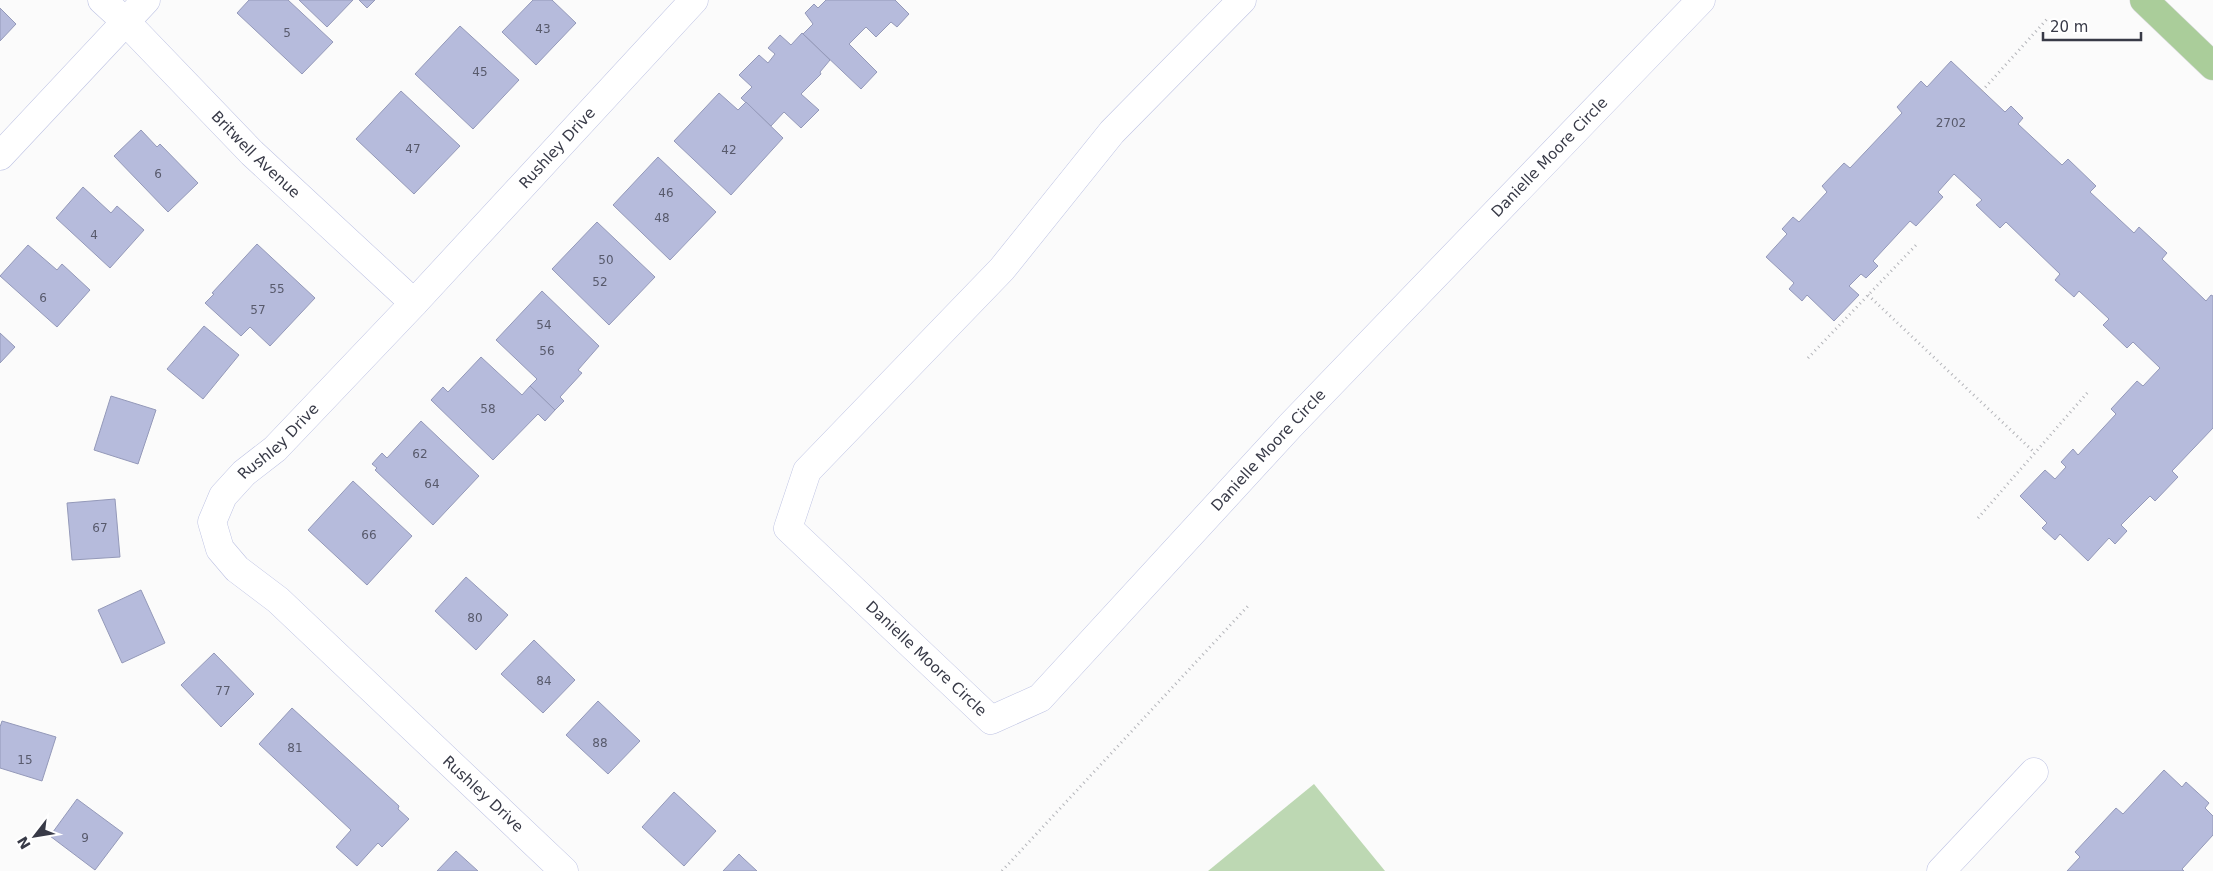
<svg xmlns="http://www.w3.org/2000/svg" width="2213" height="871" viewBox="0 0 2213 871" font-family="'DejaVu Sans',sans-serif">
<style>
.green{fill:#bdd8b3}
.building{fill:#b6bbdc;stroke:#9499b9}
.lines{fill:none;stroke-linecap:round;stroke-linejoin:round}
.minor-casing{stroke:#bdc2e3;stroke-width:29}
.major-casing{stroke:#d7d8da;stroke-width:29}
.path{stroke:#b3b4b9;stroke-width:3;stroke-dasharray:1 4;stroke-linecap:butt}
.minor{stroke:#fff;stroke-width:28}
.major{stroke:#aacd9a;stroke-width:28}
.labels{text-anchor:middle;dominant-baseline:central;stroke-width:4;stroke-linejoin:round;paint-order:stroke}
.number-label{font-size:12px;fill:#585a6c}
.street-label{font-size:15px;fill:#383a47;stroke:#fff}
</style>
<rect width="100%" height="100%" fill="#fbfbfb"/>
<path class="green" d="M 1314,784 L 1385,871 L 1208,871 Z"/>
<g class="building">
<path d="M 249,0 L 288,0 L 333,42 L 302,74 L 237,13 Z"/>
<path d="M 299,0 L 353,0 L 327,27 Z"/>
<path d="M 359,0 L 375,0 L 367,8 Z"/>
<path d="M 533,0 L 552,0 L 576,23 L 536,65 L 502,32 Z"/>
<path d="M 826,0 L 895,0 L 909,14 L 897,27 L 891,22 L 876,37 L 866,27 L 849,44 L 877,72 L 861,89 L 803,34 L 813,24 L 805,13 L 814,4 L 818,8 Z"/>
<path d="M 0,8 L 16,24 L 0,41 Z"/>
<path d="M 460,26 L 519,80 L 473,129 L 415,74 Z"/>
<path d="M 802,33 L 830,60 L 820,72 L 821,74 L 801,94 L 819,110 L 801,128 L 784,112 L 771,126 L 741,98 L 752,87 L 739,75 L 759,55 L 768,63 L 775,54 L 768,48 L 780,35 L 791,45 Z"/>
<path d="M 1951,61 L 2005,112 L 2011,106 L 2023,118 L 2018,124 L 2062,165 L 2068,159 L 2096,186 L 2090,192 L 2134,233 L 2139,227 L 2167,253 L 2162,259 L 2206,301 L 2211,295 L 2213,296 L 2213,428 L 2172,471 L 2178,477 L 2155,501 L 2150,496 L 2121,525 L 2127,531 L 2115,544 L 2109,538 L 2088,561 L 2060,534 L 2055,540 L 2042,528 L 2047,523 L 2020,496 L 2045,470 L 2055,479 L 2066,467 L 2061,462 L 2073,449 L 2078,455 L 2116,414 L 2111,409 L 2137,381 L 2143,386 L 2160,368 L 2133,342 L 2127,348 L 2103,325 L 2109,319 L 2079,291 L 2074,297 L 2055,280 L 2060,274 L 2006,222 L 2000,228 L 1976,205 L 1982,200 L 1954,174 L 1938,192 L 1943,197 L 1916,226 L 1910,221 L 1873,261 L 1878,266 L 1866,278 L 1861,274 L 1849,286 L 1859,295 L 1834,321 L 1807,295 L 1802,301 L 1789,289 L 1794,283 L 1766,257 L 1787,234 L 1782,229 L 1793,217 L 1799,222 L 1827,192 L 1822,186 L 1844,163 L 1850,168 L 1902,113 L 1897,107 L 1921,81 L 1927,87 Z"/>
<path d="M 401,91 L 460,146 L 414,194 L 356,139 Z"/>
<path d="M 719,93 L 738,110 L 746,102 L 783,138 L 731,195 L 674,141 Z"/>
<path d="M 141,130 L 157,147 L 160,144 L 198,183 L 168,212 L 114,156 Z"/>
<path d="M 658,157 L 716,212 L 670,260 L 613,205 Z"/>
<path d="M 83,187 L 111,213 L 117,206 L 144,230 L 110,268 L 56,218 Z"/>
<path d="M 597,222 L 655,277 L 609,325 L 552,269 Z"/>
<path d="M 257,244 L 315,298 L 270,346 L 250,327 L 241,336 L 205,303 L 214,294 L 212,293 Z"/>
<path d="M 28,245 L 57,270 L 62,264 L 90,290 L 57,327 L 0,276 Z"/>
<path d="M 542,291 L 599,346 L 578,370 L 582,373 L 560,397 L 564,401 L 555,410 L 530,386 L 537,379 L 496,340 Z"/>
<path d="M 204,326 L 239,355 L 203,399 L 167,369 Z"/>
<path d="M 0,333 L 15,347 L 0,363 Z"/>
<path d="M 481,357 L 522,395 L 530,386 L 555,410 L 545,421 L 538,414 L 493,460 L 431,400 L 443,387 L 448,392 Z"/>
<path d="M 111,396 L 156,410 L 138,464 L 94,450 Z"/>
<path d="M 421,421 L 479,476 L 433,525 L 375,470 L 377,468 L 372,464 L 382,453 L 387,458 Z"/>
<path d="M 353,481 L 412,536 L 367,585 L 308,530 Z"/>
<path d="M 115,499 L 120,557 L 72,560 L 67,503 Z"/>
<path d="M 466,577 L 508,615 L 476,650 L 435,611 Z"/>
<path d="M 141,590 L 165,643 L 122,663 L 98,610 Z"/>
<path d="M 534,640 L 575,680 L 543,713 L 501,674 Z"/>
<path d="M 214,653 L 254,694 L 221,727 L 181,685 Z"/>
<path d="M 598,701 L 640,741 L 608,774 L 566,735 Z"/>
<path d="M 292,708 L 399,806 L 398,809 L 409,819 L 382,847 L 378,843 L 357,866 L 336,847 L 351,830 L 259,744 Z"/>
<path d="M 2,721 L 56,737 L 42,781 L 0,768 L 0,727 Z"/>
<path d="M 2164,770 L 2182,787 L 2186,782 L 2209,803 L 2205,808 L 2213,816 L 2213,835 L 2182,869 L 2184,871 L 2067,871 L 2080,857 L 2075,852 L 2116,808 L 2123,814 Z"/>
<path d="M 674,792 L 716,831 L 684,866 L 642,827 Z"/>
<path d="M 77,799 L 123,833 L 95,870 L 50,836 Z"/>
<path d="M 456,851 L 478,871 L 437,871 Z"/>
<path d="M 739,854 L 743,858 L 757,871 L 723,871 Z"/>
</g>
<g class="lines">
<g class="minor-casing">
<g id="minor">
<path id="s1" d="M 102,0 L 126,22 L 252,153 L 414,303"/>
<path id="s2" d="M 1242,0 L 1112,132 L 1002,269 L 807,471 L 788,528 L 991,720 L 1040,698 L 1291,425 L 1701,0"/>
<path d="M 0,156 L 146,0"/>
<path id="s3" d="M 564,871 L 278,600 L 237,569 L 220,549 L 212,522 L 223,496 L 244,473 L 275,449 L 414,303 L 694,0"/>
<path d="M 1941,871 L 2034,772"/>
</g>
</g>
<g class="major-casing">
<path id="major" d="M 2144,0 L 2213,66"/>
</g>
<g class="path">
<path d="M 1982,91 L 2048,18"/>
<path d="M 1868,295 L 2035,453"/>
<path d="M 1808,358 L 1918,243"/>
<path d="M 1978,518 L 2088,392"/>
<path d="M 1002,871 L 1248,606"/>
</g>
<use href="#minor" class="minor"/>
<use href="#major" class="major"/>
</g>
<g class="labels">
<g class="number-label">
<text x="543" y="29">43</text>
<text x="287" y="33">5</text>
<text x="480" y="72">45</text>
<text x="1951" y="123">2702</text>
<text x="413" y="149">47</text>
<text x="729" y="150">42</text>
<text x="158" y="174">6</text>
<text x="666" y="193">46</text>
<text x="662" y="218">48</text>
<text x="94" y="235">4</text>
<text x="606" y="260">50</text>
<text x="600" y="282">52</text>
<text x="277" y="289">55</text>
<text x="43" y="298">6</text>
<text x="258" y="310">57</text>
<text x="544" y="325">54</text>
<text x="547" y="351">56</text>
<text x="488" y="409">58</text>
<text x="420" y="454">62</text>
<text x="432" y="484">64</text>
<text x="100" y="528">67</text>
<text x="369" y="535">66</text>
<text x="475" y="618">80</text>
<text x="544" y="681">84</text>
<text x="223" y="691">77</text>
<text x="600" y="743">88</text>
<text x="295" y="748">81</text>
<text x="25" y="760">15</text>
<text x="85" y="838">9</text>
</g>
<g class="street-label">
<text stroke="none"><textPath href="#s3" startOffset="1011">Rushley Drive</textPath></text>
<text stroke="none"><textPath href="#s1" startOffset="218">Britwell Avenue</textPath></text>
<text stroke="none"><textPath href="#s2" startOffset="1778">Danielle Moore Circle</textPath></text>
<text stroke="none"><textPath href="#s3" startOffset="606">Rushley Drive</textPath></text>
<text stroke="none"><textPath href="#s2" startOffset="1372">Danielle Moore Circle</textPath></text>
<text stroke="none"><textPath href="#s2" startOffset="892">Danielle Moore Circle</textPath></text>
<text transform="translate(483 794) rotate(43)">Rushley Drive</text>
</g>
</g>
<g transform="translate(35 836) rotate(239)" stroke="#ffffff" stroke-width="4" paint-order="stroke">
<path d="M0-4L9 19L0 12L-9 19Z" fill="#383a47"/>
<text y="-8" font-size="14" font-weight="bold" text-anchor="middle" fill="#383a47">N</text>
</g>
<path d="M2043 32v8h98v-8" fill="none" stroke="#383a47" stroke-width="2.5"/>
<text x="2050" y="32" font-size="15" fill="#383a47" stroke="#ffffff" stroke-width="4" paint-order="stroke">20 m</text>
</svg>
